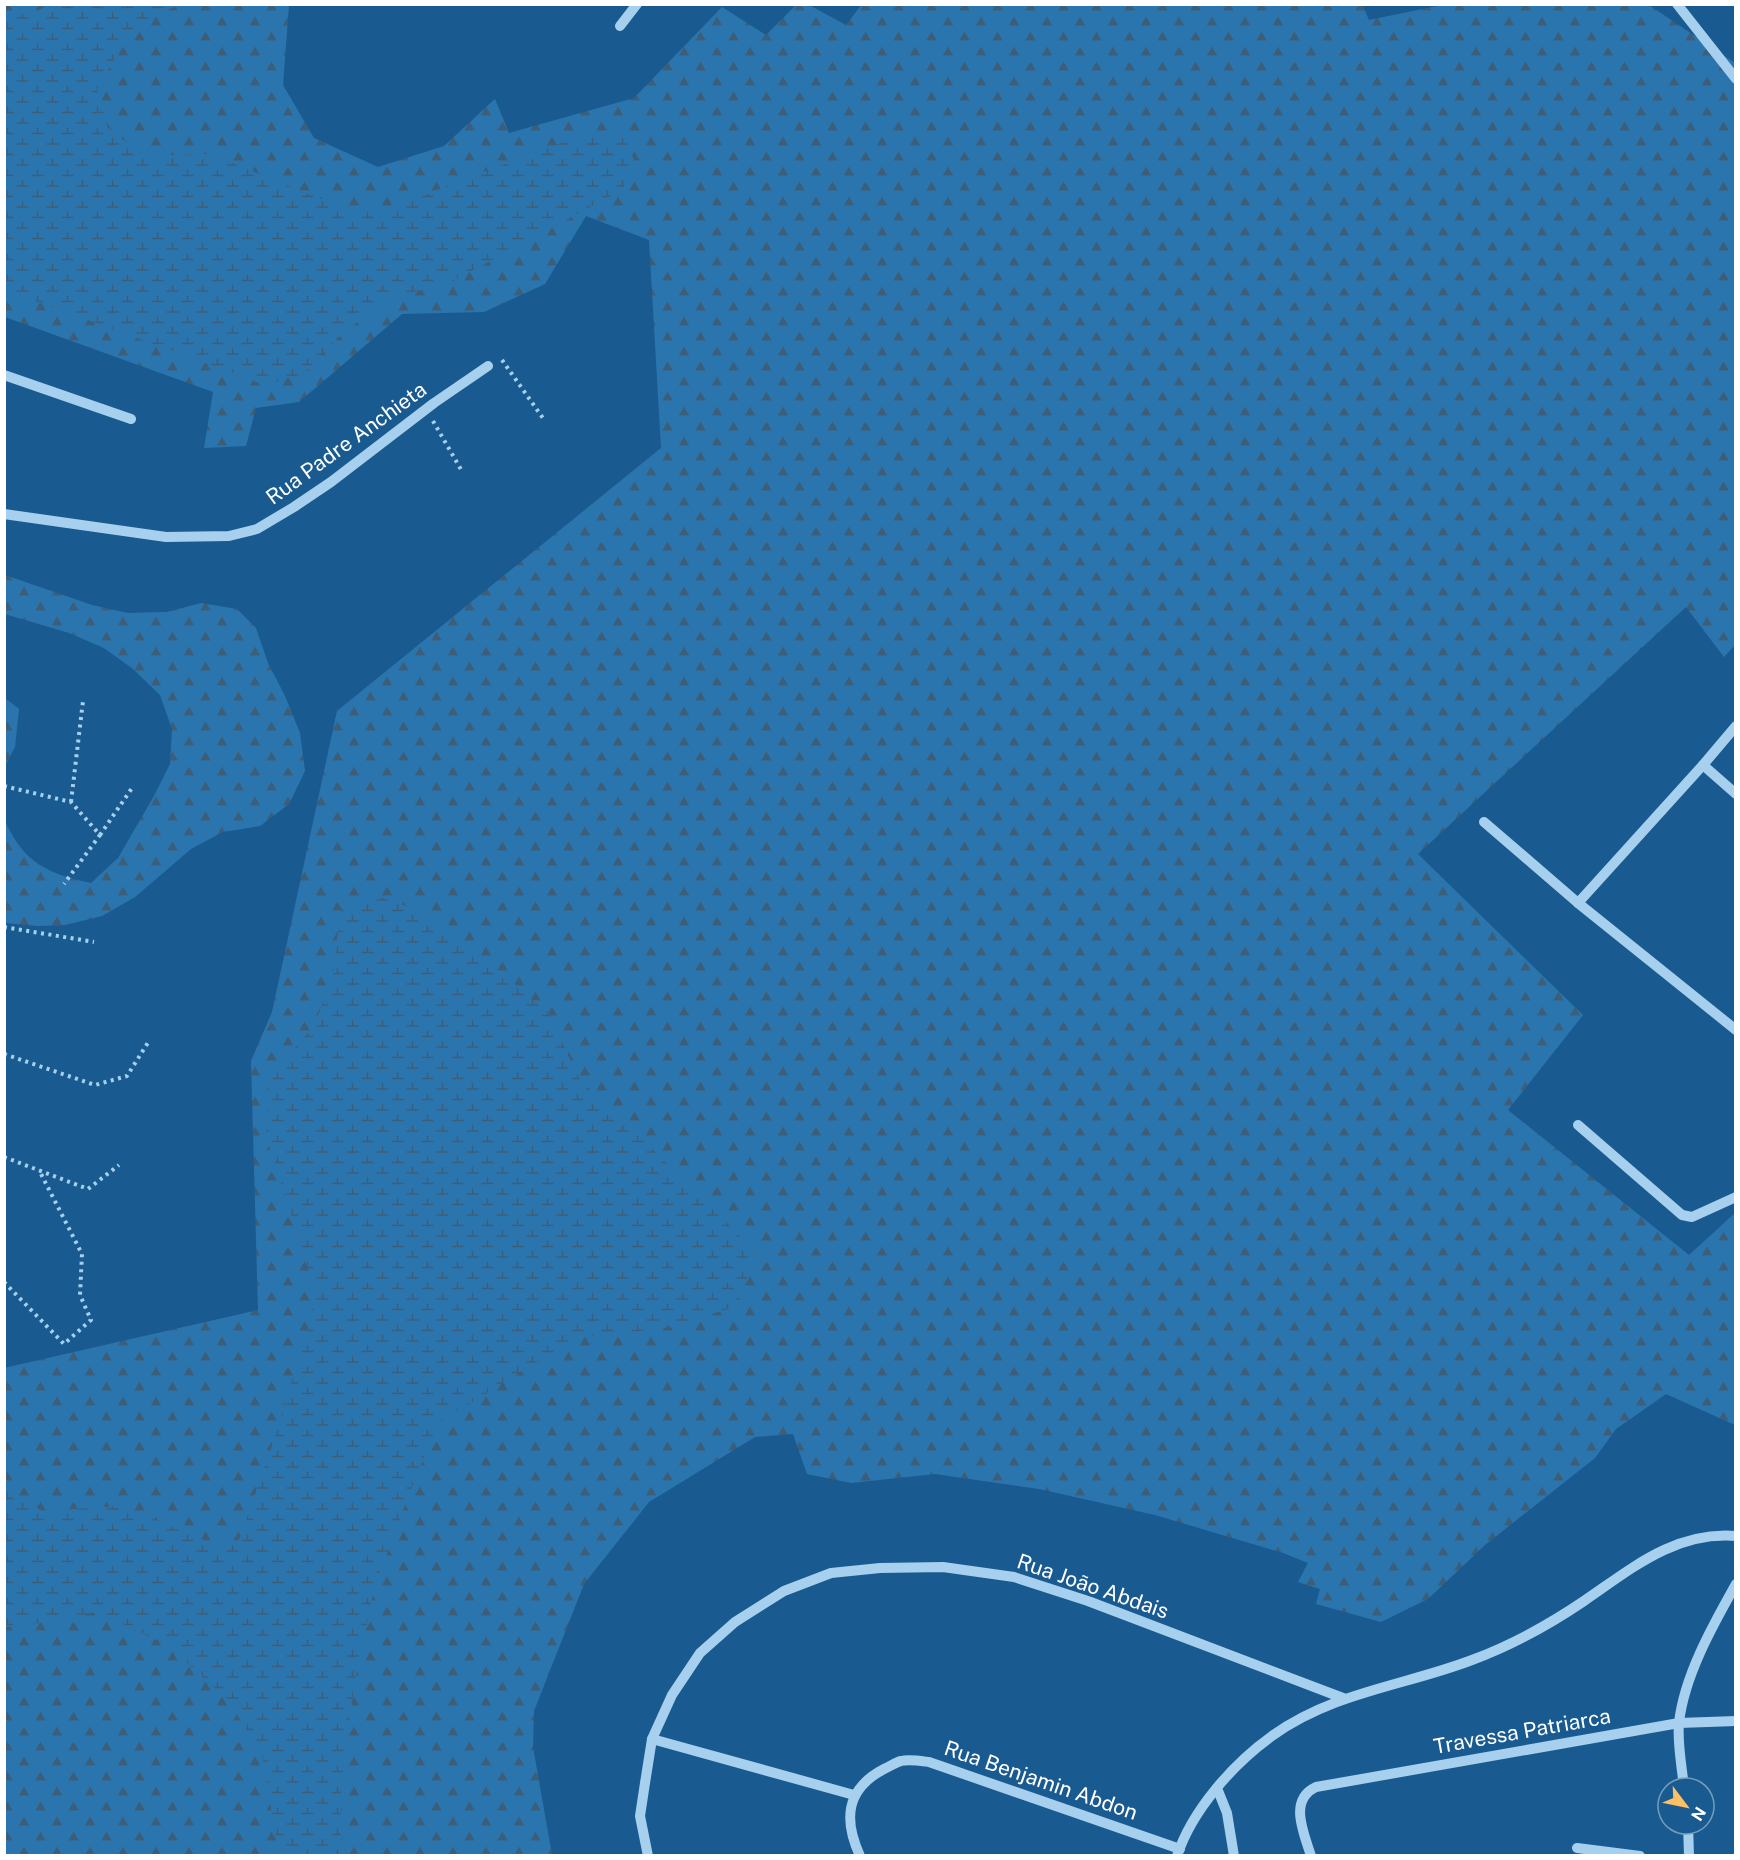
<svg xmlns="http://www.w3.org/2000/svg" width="1740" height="1860" viewBox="0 0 1740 1860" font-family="'Public Sans',sans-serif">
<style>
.forest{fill:url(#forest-firs)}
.wetland{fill:url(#wetland-marsh)}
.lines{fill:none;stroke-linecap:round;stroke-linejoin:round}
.path{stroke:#a7d0ef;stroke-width:4;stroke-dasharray:3 4.5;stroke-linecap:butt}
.minor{stroke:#a7d0ef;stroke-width:10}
.labels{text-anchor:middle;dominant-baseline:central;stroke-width:6;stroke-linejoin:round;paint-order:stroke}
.street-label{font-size:21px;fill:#fff;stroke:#195b90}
</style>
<defs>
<pattern id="forest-firs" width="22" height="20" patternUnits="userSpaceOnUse" patternTransform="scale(1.5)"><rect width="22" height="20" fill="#2b75ae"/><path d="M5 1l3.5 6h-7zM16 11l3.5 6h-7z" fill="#3d5e78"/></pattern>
<pattern id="wetland-marsh" width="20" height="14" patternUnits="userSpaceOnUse" patternTransform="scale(1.5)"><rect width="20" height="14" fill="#2b75ae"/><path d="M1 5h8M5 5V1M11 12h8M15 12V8" fill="none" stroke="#3d5e78"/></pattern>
</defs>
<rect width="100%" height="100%" fill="#195b90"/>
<g class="forest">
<path d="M 797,4 L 809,5 L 846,25 L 862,4 L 1362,4 L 1369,20 L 1442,5 L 1649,5 L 1735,63 L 1735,645 L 1724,657 L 1686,607 L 1418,854 L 1583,1015 L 1508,1110 L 1689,1255 L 1735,1213 L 1735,1425 L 1666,1394 L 1616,1429 L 1595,1458 L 1485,1545 L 1428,1599 L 1381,1622 L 1316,1604 L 1320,1589 L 1298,1582 L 1308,1563 L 1283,1553 L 1155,1515 L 1039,1489 L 935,1474 L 851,1483 L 807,1474 L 793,1434 L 755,1437 L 649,1502 L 584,1584 L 534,1711 L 533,1747 L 552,1855 L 5,1856 L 4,1368 L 258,1310 L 251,1061 L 272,1012 L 337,711 L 661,448 L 649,240 L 586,216 L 545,284 L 484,312 L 402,314 L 299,402 L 256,408 L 246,446 L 204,448 L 213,392 L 5,317 L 5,5 L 289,5 L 283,85 L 314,138 L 378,167 L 444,146 L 495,99 L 509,133 L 634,98 L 722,7 L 766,35 Z"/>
<path d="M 5,575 L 92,605 L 128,613 L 167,612 L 201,603 L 237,609 L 256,628 L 268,663 L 285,696 L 300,733 L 305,771 L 289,804 L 260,826 L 223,832 L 191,849 L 135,897 L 102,916 L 65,925 L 38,926 L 5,923 L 5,821 C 24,863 48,874 91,883 L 118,858 L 154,796 L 170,764 L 172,729 L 160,695 L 133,669 L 104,648 L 69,633 L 5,614 Z"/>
<path d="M 5,698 L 19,709 L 15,747 L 5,766 Z"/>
</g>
<g class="wetland">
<path d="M 50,4 L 181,5 L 161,12 L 122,46 L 97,89 L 108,128 L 144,156 L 210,154 L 356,213 L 391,209 L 464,179 L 580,136 L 624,136 L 636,165 L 622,190 L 451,282 L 391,298 L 344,332 L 303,374 L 266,385 L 5,290 L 5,14 L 32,14 Z"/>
<path d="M 376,895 L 413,909 L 486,960 L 549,1013 L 578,1077 L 716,1211 L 755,1252 L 738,1306 L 661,1329 L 576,1338 L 438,1423 L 404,1507 L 374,1589 L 354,1685 L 341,1787 L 341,1855 L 279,1855 L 262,1755 L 229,1701 L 167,1645 L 97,1612 L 29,1625 L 5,1627 L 5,1488 L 42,1511 L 122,1506 L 223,1548 L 239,1540 L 271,1449 L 312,1316 L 313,1283 L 266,1137 L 268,1088 L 279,1065 L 314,1026 L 333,976 L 340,911 Z"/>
</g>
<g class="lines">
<g class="path">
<path d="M 502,360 L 545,421"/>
<path d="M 433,421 L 463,473"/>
<path d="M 4,786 L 71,802 L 100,835 L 64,884"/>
<path d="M 71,802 L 83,701"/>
<path d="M 100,835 L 132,788"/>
<path d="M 4,927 L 94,942"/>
<path d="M 4,1054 L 95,1085 L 127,1076 L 149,1041"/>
<path d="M 4,1157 L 88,1189 L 119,1165"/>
<path d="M 4,1282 L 64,1344 L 91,1320 L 80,1295 L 82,1254 L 39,1170"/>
</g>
<g class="minor">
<path d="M 1677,4 L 1736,79"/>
<path d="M 620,26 L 637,4"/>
<path d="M 4,375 L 131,419"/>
<path d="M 4,514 L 166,537 L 229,536 L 257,529 L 294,507 L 331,482 L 434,403 L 488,366"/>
<path d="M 1736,726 L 1703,765 L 1736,794"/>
<path d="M 1484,822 L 1578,903 L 1736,1030"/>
<path d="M 1578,903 L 1703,765"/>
<path d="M 1578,1125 L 1682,1215 L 1692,1217 L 1736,1197"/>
<path d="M 652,1739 L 854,1795"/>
<path d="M 1217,1788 L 1227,1813 L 1234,1856"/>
<path d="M 1684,1788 C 1682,1767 1677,1743 1679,1723 C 1684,1676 1713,1625 1736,1584"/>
<path d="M 1688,1824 L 1689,1856"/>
<path d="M 1577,1848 L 1640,1856"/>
<path d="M 648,1856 L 640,1816 L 645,1783 L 652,1739 L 672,1695 L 700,1653 L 735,1622 L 784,1591 L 831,1573 L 880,1568 L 943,1567 L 1014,1577 L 1088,1601 L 1343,1698"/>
<path d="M 860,1856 C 843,1819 846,1789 884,1769 C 889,1767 896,1762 901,1761 C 909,1759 921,1761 929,1762 L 1180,1849"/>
<path d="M 1177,1856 C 1192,1810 1234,1763 1272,1736 C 1333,1692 1404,1686 1472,1660 C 1510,1646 1550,1624 1584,1601 C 1631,1569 1675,1531 1736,1536"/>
<path d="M 1311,1856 C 1304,1833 1288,1800 1316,1787 L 1679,1723 L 1736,1721"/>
</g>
</g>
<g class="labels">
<g class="street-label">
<text transform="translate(346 443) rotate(-36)">Rua Padre Anchieta</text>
<text transform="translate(1093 1586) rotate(19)">Rua João Abdais</text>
<text transform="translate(1522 1731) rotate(-10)">Travessa Patriarca</text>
<text transform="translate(1041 1780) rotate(19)">Rua Benjamin Abdon</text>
</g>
</g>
<rect width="1740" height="1860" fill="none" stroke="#ffffff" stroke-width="12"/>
<g transform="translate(1686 1806) rotate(122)"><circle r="28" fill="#195b90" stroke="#759dbc" stroke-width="1.5"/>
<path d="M0-4.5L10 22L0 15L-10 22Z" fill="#ffc065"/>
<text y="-9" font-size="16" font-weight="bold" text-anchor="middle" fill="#ffffff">N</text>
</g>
</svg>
